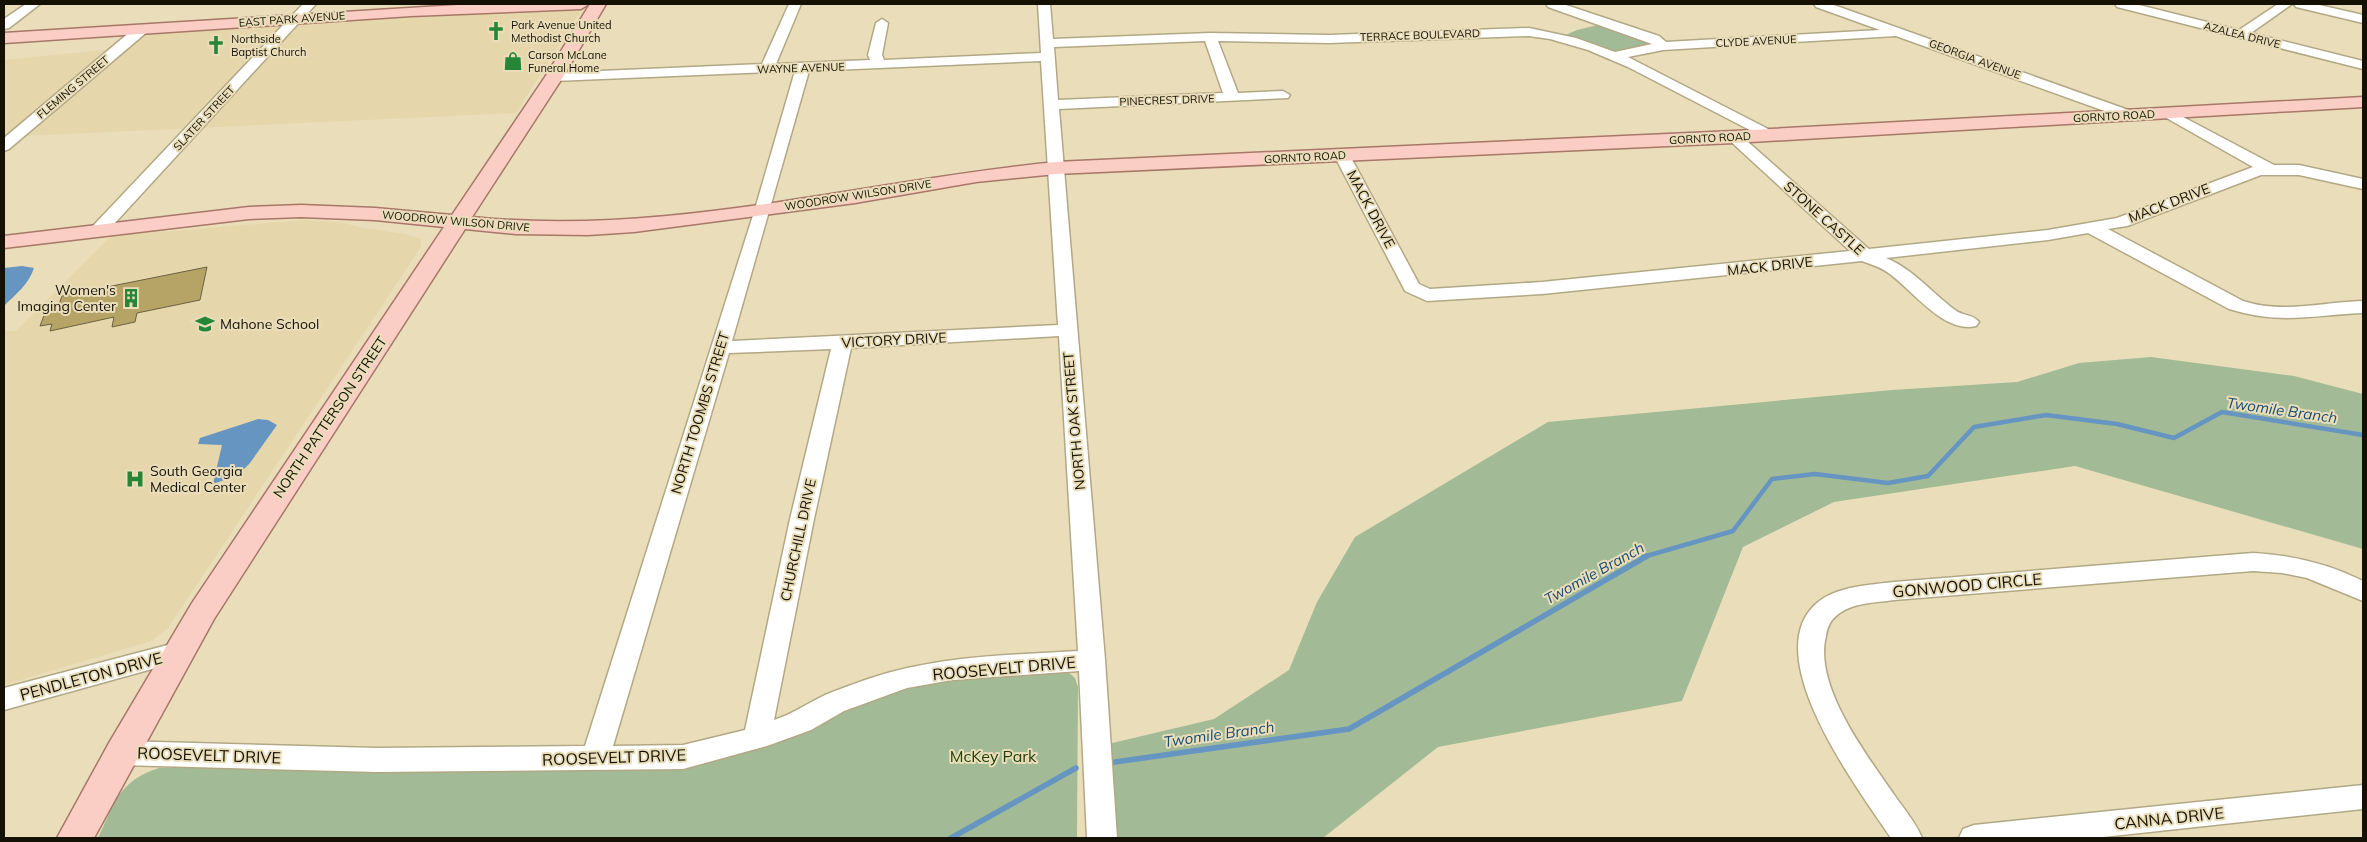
<svg xmlns="http://www.w3.org/2000/svg" width="2367" height="842" viewBox="0 0 2367 842" font-family="Mulish,sans-serif">
<style>
.built{fill:#e5d7ab}
.green{fill:#a2bb96}
.water{fill:#6695c1}
.lines{fill:none;stroke-linecap:round;stroke-linejoin:round}
.stream-far1{stroke:#6695c1;stroke-width:4.5}
.stream{stroke:#6695c1;stroke-width:5.5}
.building{fill:#b6a366;stroke:#6c6241}
.minor-casing{stroke:#b3a885;stroke-width:3}
.major-casing{stroke:#a77768;stroke-width:3}
.minor{fill:#fff;fill-rule:evenodd}
.major{fill:#facec5;fill-rule:evenodd}
.labels{text-anchor:middle;dominant-baseline:central;stroke-width:4;stroke-linejoin:round;paint-order:stroke}
.far-street-label{font-size:11px;fill:#141004;stroke:#eadeba}
.far-poi-label{font-size:11px;fill:#141004;stroke:#eadeba;text-anchor:start}
.street-label{font-size:14px;fill:#141004;stroke:#eadeba}
.poi-label{font-size:14px;fill:#141004;stroke:#eadeba;text-anchor:start}
.water-label{font-size:15px;font-style:italic;fill:#164b76;stroke:#eadeba}
.near-street-label{font-size:16px;fill:#141004;stroke:#eadeba}
.near-park-label{font-size:16px;fill:#1f4007;stroke:#eadeba}
</style>
<rect width="100%" height="100%" fill="#eadeba"/>
<g class="built">
<path d="M 511,4 L 585,4 L 516,113 L 4,137 L 4,60 L 111,49 L 133,31 L 509,9 Z"/>
<path d="M 303,220 L 340,222 L 359,227 L 405,234 L 421,239 L 421,247 L 168,628 L 152,641 L 4,685 L 4,331 L 16,331 L 111,236 Z"/>
</g>
<g class="green">
<path d="M 1606,23 L 1652,40 L 1651,45 L 1610,52 L 1563,36 L 1577,30 Z"/>
<path d="M 2151,357 L 2294,376 L 2363,394 L 2363,549 L 2075,466 L 1834,502 L 1743,547 L 1682,701 L 1438,747 L 1323,838 L 1113,838 L 1108,744 L 1214,719 L 1289,670 L 1317,602 L 1355,537 L 1548,422 L 1892,390 L 2017,382 L 2079,363 Z"/>
<path d="M 1067,671 L 1075,678 L 1078,687 L 1077,838 L 98,838 C 115,803 118,781 159,768 L 639,767 L 899,684 Z"/>
</g>
<g class="water">
<path d="M 22,266 L 34,268 C 29,284 15,295 4,306 L 4,268 Z"/>
<path d="M 258,419 L 268,420 L 277,425 L 250,463 L 238,475 L 213,484 L 222,445 L 198,444 L 200,438 Z"/>
</g>
<g class="lines">
<path class="stream-far1" d="M 1643,557 L 1733,531 L 1772,479 L 1815,474 L 1888,483 L 1928,476 L 1974,427 L 2046,415 L 2117,424 L 2174,438 L 2222,412 L 2363,435"/>
<g class="stream">
<path d="M 1108,763 L 1349,729 L 1647,556"/>
<path d="M 951,838 L 1076,768"/>
</g>
</g>
<path class="building" d="M 207,267 L 200,300 L 137,313 L 135,322 L 112,327 L 114,317 L 50,331 L 52,324 L 40,326 L 45,313 L 57,310 L 62,296 Z"/>
<g class="lines">
<g class="minor-casing">
<g id="minor">
<path d="M 26,4 L 40,4 L 9,28 L 4,29 L 4,19 Z"/>
<path d="M 303,4 L 316,4 L 103,236 L 91,236 L 88,232 L 91,228 Z"/>
<path d="M 789,4 L 801,4 L 776,64 L 870,60 L 868,55 L 876,23 L 882,19 L 888,23 L 882,55 L 884,60 L 1041,53 L 1038,4 L 1050,4 L 1053,39 L 1210,33 L 1329,35 L 1529,28 L 1576,38 L 1615,52 L 1652,44 L 1548,7 L 1546,4 L 1563,4 L 1659,36 L 1666,42 L 1880,30 L 1816,7 L 1814,4 L 1831,4 L 2134,112 L 2136,115 L 2129,119 L 2124,118 L 1896,36 L 1663,50 L 1628,57 L 1774,132 L 1777,135 L 1769,140 L 1628,67 L 1588,50 L 1550,39 L 1529,36 L 1329,43 L 1218,41 L 1238,93 L 1283,91 L 1290,95 L 1288,98 L 1059,109 L 1105,660 L 1117,838 L 1087,838 L 1079,671 L 952,680 L 907,688 L 844,711 L 811,730 L 767,746 L 683,769 L 377,772 L 121,765 L 111,761 L 107,753 L 111,745 L 121,741 L 377,748 L 585,746 L 755,209 L 795,71 L 554,81 L 547,77 L 554,73 L 762,64 ZM 1205,41 L 1223,93 L 1058,100 L 1054,47 ZM 1041,61 L 1058,325 L 732,341 L 809,71 ZM 1059,336 L 1078,651 C 1008,655 936,656 868,679 C 854,684 839,689 825,695 C 808,703 793,714 774,720 L 814,519 L 851,348 ZM 831,349 L 790,519 L 745,730 L 683,745 L 613,746 L 729,353 Z"/>
<path d="M 2115,4 L 2135,4 L 2239,30 L 2278,4 L 2292,4 L 2251,33 L 2363,61 L 2363,69 L 2117,7 Z"/>
<path d="M 2294,4 L 2315,4 L 2363,15 L 2363,23 L 2296,7 Z"/>
<path d="M 142,25 L 147,26 L 148,29 L 147,32 L 9,149 L 4,151 L 4,138 L 137,26 Z"/>
<path d="M 2168,109 L 2274,165 L 2299,165 L 2363,179 L 2363,189 L 2299,175 L 2261,175 L 2127,226 L 2108,229 L 2243,301 C 2283,314 2322,302 2363,301 L 2363,313 C 2312,315 2281,325 2229,309 L 2088,233 L 2048,240 L 1886,258 C 1913,269 1932,293 1955,310 C 1962,316 1973,314 1979,322 L 1976,326 C 1943,334 1911,288 1887,272 C 1880,267 1870,264 1862,261 L 1542,294 L 1427,301 L 1405,291 L 1403,287 L 1334,155 L 1342,150 L 1348,152 L 1419,284 L 1430,289 L 1542,282 L 1850,251 L 1729,140 L 1726,137 L 1734,132 L 1739,134 L 1869,249 L 2048,230 L 2117,218 L 2253,167 L 2163,116 L 2161,113 L 2163,110 Z"/>
<path d="M 2253,553 C 2291,555 2329,564 2363,581 L 2363,601 L 2307,578 L 2282,573 L 2253,571 L 1894,600 C 1875,603 1852,602 1836,616 C 1830,621 1827,628 1826,636 C 1813,686 1868,757 1895,796 C 1905,810 1916,823 1922,838 L 1891,838 C 1859,790 1756,655 1817,603 C 1837,586 1870,585 1894,582 Z"/>
<path d="M 179,642 L 188,645 L 192,652 L 188,659 L 4,710 L 4,688 Z"/>
<path d="M 2363,785 L 2363,809 L 2094,838 L 1959,838 L 1963,829 L 1974,825 Z"/>
</g>
</g>
<g class="major-casing">
<g id="major">
<path d="M 474,4 L 589,4 L 581,9 L 411,16 L 4,43 L 4,33 Z"/>
<path d="M 590,4 L 606,4 L 563,77 L 472,217 C 668,237 862,181 1056,162 L 1734,131 L 2363,97 L 2363,107 L 1734,143 L 1056,174 L 976,182 L 855,203 L 634,232 L 588,235 L 516,234 L 465,229 L 214,619 L 94,838 L 57,838 L 109,743 L 192,603 L 444,227 L 375,220 L 301,217 L 249,219 L 4,248 L 4,236 L 249,207 L 301,205 L 375,208 L 452,215 L 545,77 Z"/>
</g>
</g>
<use href="#minor" class="minor"/>
<use href="#major" class="major"/>
</g>
<defs>
<g id="church-bare" transform="scale(1.5)"><path d="M-1.2-6h2.4v3.5h3.3v2.4h-3.3V6h-2.4V-.1h-3.3v-2.4h3.3Z" fill="#268638" stroke="#eadeba" stroke-width="2.5" paint-order="stroke"/></g>
<g id="shop-bare" transform="scale(1.5)"><path d="M-5-2.5h2.3a2.7 3.5 0 0 1 5.4 0H5L5.5 6h-11ZM-1.5-2.5h3a1.5 2.3 0 0 0-3 0Z" fill="#268638" stroke="#eadeba" stroke-width="2.5" paint-order="stroke"/></g>
<g id="building-bare" transform="scale(1.5)"><path d="M-4-6H4V6H1V3H-1V6H-4ZM-2.5-4.3h1.7v1.8h-1.7ZM.8-4.3h1.7v1.8H.8ZM-2.5-1h1.7V.8h-1.7ZM.8-1h1.7V.8H.8Z" fill="#268638" stroke="#eadeba" stroke-width="2.5" paint-order="stroke"/></g>
<g id="school-bare" transform="scale(1.5)"><path d="M0-5L7-2L0 1L-7-2ZM-4 1L0 2.5L4 1V4Q0 6-4 4Z" fill="#268638" stroke="#eadeba" stroke-width="2.5" paint-order="stroke"/></g>
<g id="hospital-bare" transform="scale(1.5)"><path d="M-5-5h3v3.5h4V-5h3V5h-3V1.5h-4V5h-3Z" fill="#268638" stroke="#eadeba" stroke-width="2.5" paint-order="stroke"/></g>
</defs>
<g fill-rule="evenodd">
<use href="#church-bare" x="496" y="31"/>
<use href="#church-bare" x="216" y="45"/>
<use href="#shop-bare" x="513" y="61"/>
<use href="#building-bare" x="131" y="298"/>
<use href="#school-bare" x="205" y="324"/>
<use href="#hospital-bare" x="135" y="479"/>
</g>
<g class="labels">
<g class="far-street-label">
<text transform="translate(292 19) rotate(-4)">EAST PARK AVENUE</text>
<text transform="translate(1420 35) rotate(-2)">TERRACE BOULEVARD</text>
<text transform="translate(2242 35) rotate(14)">AZALEA DRIVE</text>
<text transform="translate(1756 41) rotate(-3)">CLYDE AVENUE</text>
<text transform="translate(1975 59) rotate(20)">GEORGIA AVENUE</text>
<text transform="translate(801 68) rotate(-2)">WAYNE AVENUE</text>
<text transform="translate(73 87) rotate(-40)">FLEMING STREET</text>
<text transform="translate(1167 100) rotate(-2)">PINECREST DRIVE</text>
<text transform="translate(2114 116) rotate(-3)">GORNTO ROAD</text>
<text transform="translate(204 118) rotate(-47)">SLATER STREET</text>
<text transform="translate(1710 138) rotate(-3)">GORNTO ROAD</text>
<text transform="translate(1305 157) rotate(-3)">GORNTO ROAD</text>
<text transform="translate(858 195) rotate(-9)">WOODROW WILSON DRIVE</text>
<text transform="translate(456 221) rotate(5)">WOODROW WILSON DRIVE</text>
</g>
<g class="far-poi-label">
<text x="511" y="25">Park Avenue United<tspan x="511" dy="13">Methodist Church</tspan></text>
<text x="231" y="39">Northside<tspan x="231" dy="13">Baptist Church</tspan></text>
<text x="528" y="55">Carson McLane<tspan x="528" dy="13">Funeral Home</tspan></text>
</g>
<g class="street-label">
<text transform="translate(2169 203) rotate(-21)">MACK DRIVE</text>
<text transform="translate(1371 209) rotate(62)">MACK DRIVE</text>
<text transform="translate(1824 218) rotate(42)">STONE CASTLE</text>
<text transform="translate(1770 266) rotate(-6)">MACK DRIVE</text>
<text transform="translate(894 340) rotate(-3)">VICTORY DRIVE</text>
<text transform="translate(700 413) rotate(-73)">NORTH TOOMBS STREET</text>
<text transform="translate(330 417) rotate(-56)">NORTH PATTERSON STREET</text>
<text transform="translate(1074 421) rotate(-95)">NORTH OAK STREET</text>
<text transform="translate(798 540) rotate(-78)">CHURCHILL DRIVE</text>
</g>
<g class="poi-label">
<text x="116" y="290" text-anchor="end">Women's<tspan x="116" dy="16">Imaging Center</tspan></text>
<text x="220" y="324">Mahone School</text>
<text x="150" y="471">South Georgia<tspan x="150" dy="16">Medical Center</tspan></text>
</g>
<g class="water-label">
<text transform="translate(2282 410) rotate(8)">Twomile Branch</text>
<text transform="translate(1594 573) rotate(-29)">Twomile Branch</text>
<text transform="translate(1219 734) rotate(-8)">Twomile Branch</text>
</g>
<g class="near-street-label">
<text transform="translate(1967 585) rotate(-5)">GONWOOD CIRCLE</text>
<text transform="translate(1004 668) rotate(-5)">ROOSEVELT DRIVE</text>
<text transform="translate(91 676) rotate(-15)">PENDLETON DRIVE</text>
<text transform="translate(209 755) rotate(2)">ROOSEVELT DRIVE</text>
<text transform="translate(614 757) rotate(-2)">ROOSEVELT DRIVE</text>
<text transform="translate(2169 818) rotate(-6)">CANNA DRIVE</text>
</g>
<g class="near-park-label">
<text x="993" y="756">McKey Park</text>
</g>
</g>
<rect width="2367" height="842" fill="none" stroke="#141004" stroke-width="10"/>
</svg>
